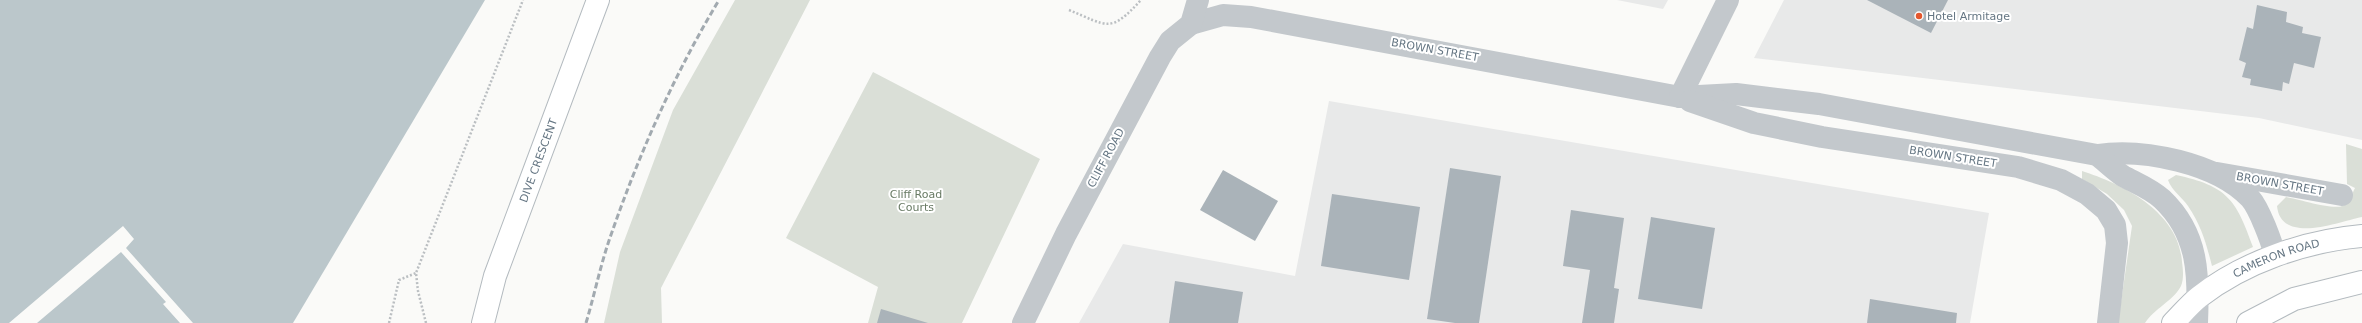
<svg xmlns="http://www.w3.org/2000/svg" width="2362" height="323" viewBox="0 0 2362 323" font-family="'DejaVu Sans',sans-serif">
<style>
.built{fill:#e8e9e9}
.green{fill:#dadfd7}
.water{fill:#bbc7cb}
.pier{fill:#fafaf8}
.building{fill:#aab3b9}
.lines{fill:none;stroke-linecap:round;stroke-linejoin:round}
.secondary-casing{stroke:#b3babf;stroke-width:24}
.path{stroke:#bbbfc2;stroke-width:2.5;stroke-dasharray:2 2;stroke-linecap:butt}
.minor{stroke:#c3c8cc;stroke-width:22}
.tertiary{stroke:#c3c8cc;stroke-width:22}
.secondary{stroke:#fff;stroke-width:22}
.rail{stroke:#a2aab0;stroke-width:3;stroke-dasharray:6 3;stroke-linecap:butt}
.poi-dot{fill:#e4572e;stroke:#fff;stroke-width:1.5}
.labels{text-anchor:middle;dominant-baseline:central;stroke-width:4;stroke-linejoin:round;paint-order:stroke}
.poi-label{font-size:11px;fill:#657683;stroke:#fff;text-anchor:start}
.street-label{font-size:11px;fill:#657683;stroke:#fff}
.park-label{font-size:11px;fill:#687a64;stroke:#fff}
</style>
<rect width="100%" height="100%" fill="#fafaf8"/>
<g class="built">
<path d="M 1617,0 L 1668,0 L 1663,9 Z"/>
<path d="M 1784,0 L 2362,0 L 2362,140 L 2259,118 L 1754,58 Z"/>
<path d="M 1329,101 L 1989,213 L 1970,323 L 1079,323 L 1123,244 L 1295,276 Z"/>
</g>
<g class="green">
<path d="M 735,0 L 810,0 L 661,288 L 662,323 L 604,323 L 620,252 L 673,110 Z"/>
<path d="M 873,72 L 1040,159 L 962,323 L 868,323 L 878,287 L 786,238 Z"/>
<path d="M 2346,144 L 2362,149 L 2362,217 C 2338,222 2281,245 2277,206 L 2286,197 C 2298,199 2332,210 2342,206 C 2349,203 2352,194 2355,188 L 2347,184 Z"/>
<path d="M 2082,171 C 2123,184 2179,212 2182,262 C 2183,269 2184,279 2181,286 C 2174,300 2154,309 2145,323 L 2118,323 L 2132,226 L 2124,210 L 2107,194 L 2082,179 Z"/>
<path d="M 2176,175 C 2227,186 2236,199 2253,247 L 2212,266 C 2206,243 2202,227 2188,206 C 2182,197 2172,191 2168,180 Z"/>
</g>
<path class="water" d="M 0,0 L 485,0 L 293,323 L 0,323 Z"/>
<path class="pier" d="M 123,226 L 134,239 L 126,248 L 193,323 L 180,323 L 163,304 L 166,302 L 121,252 L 37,323 L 9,323 Z"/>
<g class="building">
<path d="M 1867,0 L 1948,0 L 1931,33 Z"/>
<path d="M 2257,5 L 2287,12 L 2286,22 L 2303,27 L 2302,33 L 2321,37 L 2314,68 L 2294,63 L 2289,84 L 2283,82 L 2282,91 L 2250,85 L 2251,79 L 2242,77 L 2246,63 L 2239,60 L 2247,27 L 2253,29 Z"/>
<path d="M 1450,168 L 1501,176 L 1479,323 L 1455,323 L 1427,319 Z"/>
<path d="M 1223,170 L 1278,201 L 1255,241 L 1200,210 Z"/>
<path d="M 1332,194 L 1420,207 L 1409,280 L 1321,266 Z"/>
<path d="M 1571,210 L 1624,218 L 1614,288 L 1619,289 L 1614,323 L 1582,323 L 1590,270 L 1563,266 Z"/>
<path d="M 1651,217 L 1715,228 L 1702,309 L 1638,299 Z"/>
<path d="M 1175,281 L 1243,292 L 1238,323 L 1169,323 Z"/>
<path d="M 1870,299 L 1957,313 L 1956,323 L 1867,323 Z"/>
<path d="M 881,309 L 928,323 L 877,323 Z"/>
</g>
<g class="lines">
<g class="secondary-casing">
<g id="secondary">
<path id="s1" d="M 483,323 L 495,276 L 598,0"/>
<path id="s2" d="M 2173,323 C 2181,315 2189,305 2199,297 C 2244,262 2305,241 2362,236"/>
<path d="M 2248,323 L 2294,299 L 2362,282"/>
</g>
</g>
<g class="path">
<path d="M 1069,10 C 1108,26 1110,34 1141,0"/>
<path d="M 389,323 L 399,280 L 416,273"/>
<path d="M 426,323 L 418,291 L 416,273 L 523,0"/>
</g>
<g class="minor">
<path d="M 1191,24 L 1223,15 L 1251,17 L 1680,97"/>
<path d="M 2217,173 L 2342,195"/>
<path d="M 1023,323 L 1066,234 L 1160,57 L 1170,41 L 1191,24 L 1198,0"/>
</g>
<g class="tertiary">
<path d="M 1680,97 L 1736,94 L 1819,104 L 2097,155 C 2143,148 2217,163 2250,198 C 2259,208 2272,242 2275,256"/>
<path d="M 1680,97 L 1728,0"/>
<path d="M 1690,101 L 1754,123 L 1822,137 L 2018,167 L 2061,180 L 2087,194 L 2106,210 L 2115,225 L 2117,243 L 2108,323"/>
<path d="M 2097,155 C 2105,161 2114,170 2123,176 C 2136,183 2151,189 2162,199 C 2199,234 2199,276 2197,323"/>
</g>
<use href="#secondary" class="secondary"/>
<path class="rail" d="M 586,323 C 595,293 601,262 612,232 C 640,152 675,73 719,0"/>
</g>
<circle class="poi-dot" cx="1919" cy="16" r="4"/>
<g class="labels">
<g class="poi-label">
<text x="1927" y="16">Hotel Armitage</text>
</g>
<g class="street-label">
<text transform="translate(1435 50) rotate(10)">BROWN STREET</text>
<text transform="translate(1953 157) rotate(9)">BROWN STREET</text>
<text transform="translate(1106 158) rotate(-62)">CLIFF ROAD</text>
<text stroke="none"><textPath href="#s1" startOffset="172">DIVE CRESCENT</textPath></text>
<text transform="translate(2280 184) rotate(10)">BROWN STREET</text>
<text stroke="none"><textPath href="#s2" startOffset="124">CAMERON ROAD</textPath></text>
</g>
<g class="park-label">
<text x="916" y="194">Cliff Road<tspan x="916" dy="13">Courts</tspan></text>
</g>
</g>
</svg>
